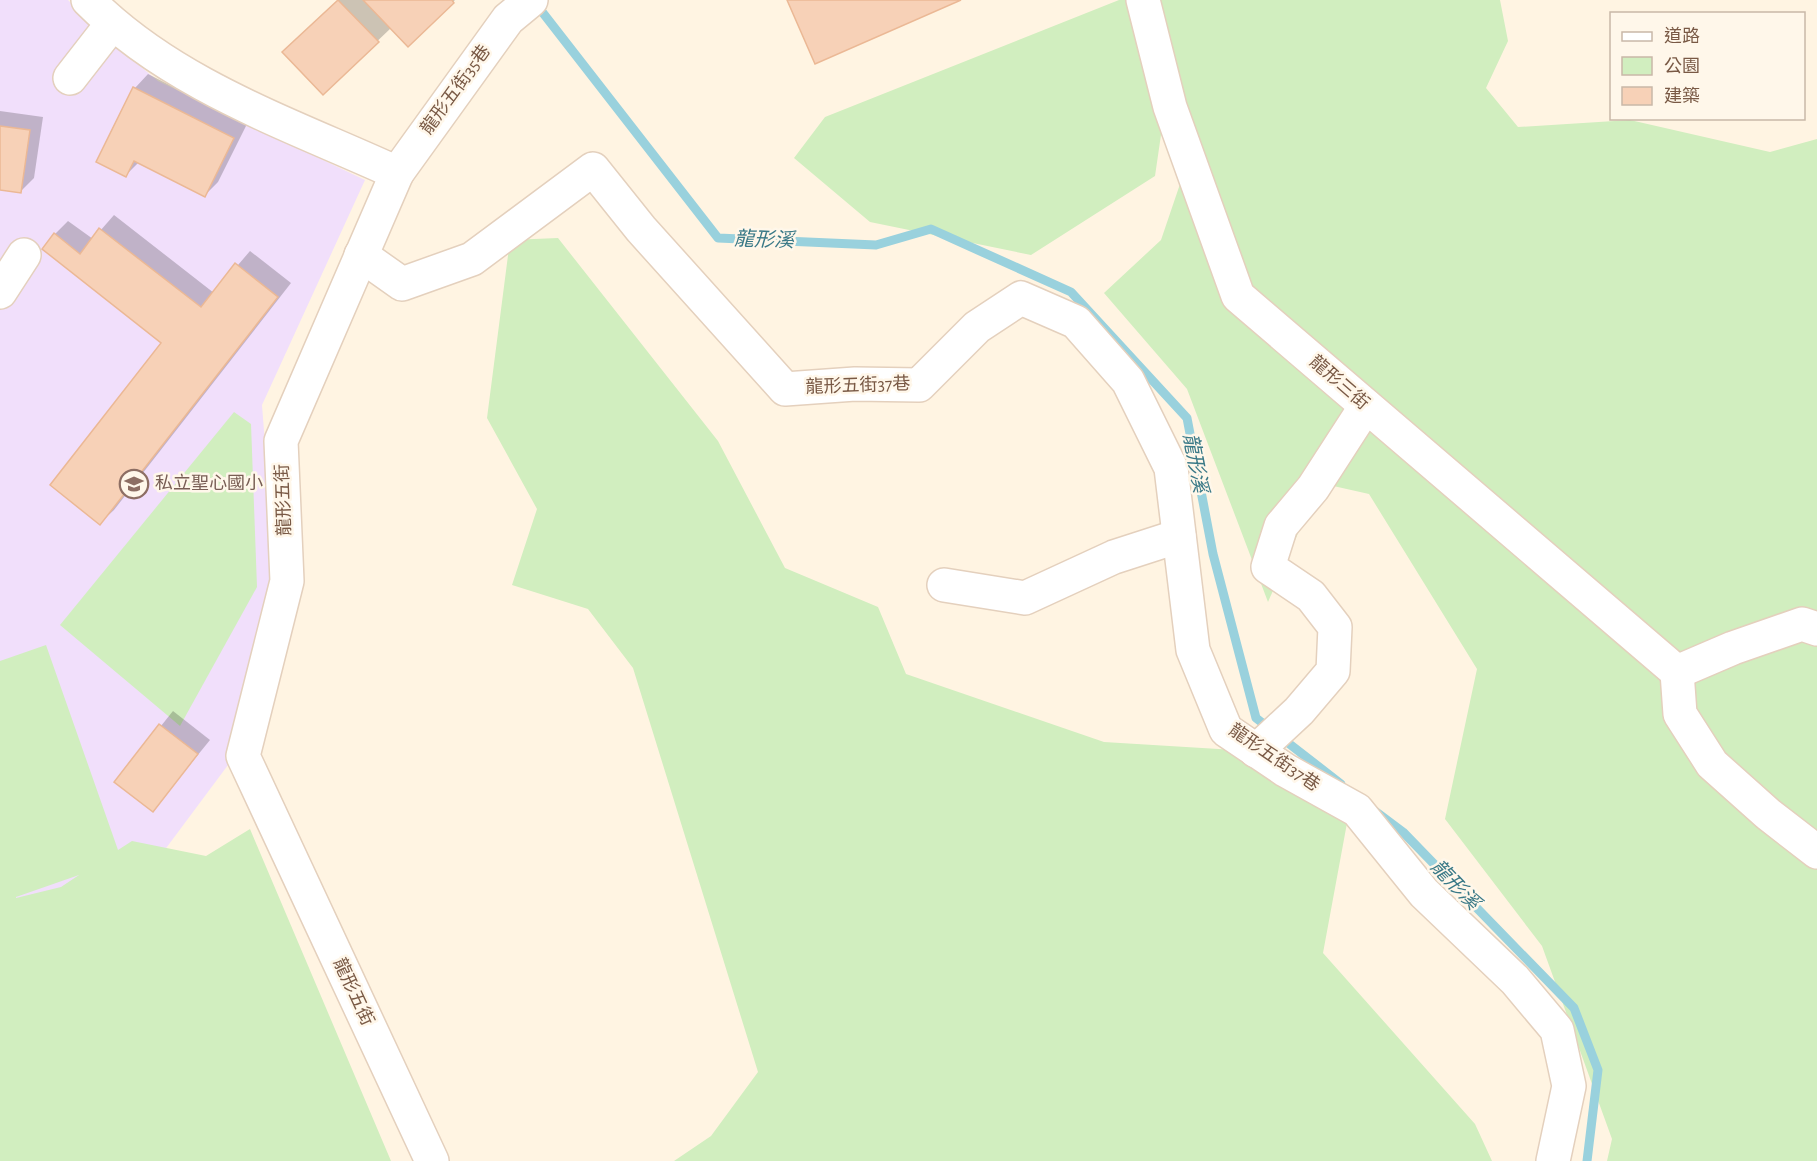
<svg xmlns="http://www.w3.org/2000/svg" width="1817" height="1161" viewBox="0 0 1817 1161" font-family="'Alegreya Sans','Noto Sans TC',sans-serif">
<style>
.education{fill:#f1dffb}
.green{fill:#d1eebf;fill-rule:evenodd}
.shadow{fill:#0003}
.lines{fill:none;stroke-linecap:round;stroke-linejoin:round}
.stream{stroke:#99d1dd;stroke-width:9}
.building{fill:#f7d1b7;stroke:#ebb895;stroke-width:1.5}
.minor-casing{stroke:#e4d0bd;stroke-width:36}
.minor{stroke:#fff;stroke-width:33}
.labels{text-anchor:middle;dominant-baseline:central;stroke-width:5;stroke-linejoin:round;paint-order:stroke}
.street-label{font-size:18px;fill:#795945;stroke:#fff7ea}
.education-label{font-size:18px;fill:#785e54;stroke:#fff7ea;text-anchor:start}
.water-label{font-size:20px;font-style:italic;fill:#3a7987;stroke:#fff7ea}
</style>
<rect width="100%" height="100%" fill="#fff4e2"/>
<path class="education" d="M 0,0 L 68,0 L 104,36 L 158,81 L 365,180 L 262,405 L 274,562 L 231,761 L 158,859 L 0,921 Z"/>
<g class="green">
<path d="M 1119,0 L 1500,0 L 1508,41 L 1486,88 L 1518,127 L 1630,120 L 1770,152 L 1817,139 L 1817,1161 L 1607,1161 L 1612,1139 L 1542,946 L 1445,819 L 1477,669 L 1369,494 L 1320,483 L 1268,602 L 1187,389 L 1104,293 L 1161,240 L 1197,134 L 1169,80 L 1155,176 L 1031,255 L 870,222 L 794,158 L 825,117 Z"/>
<path d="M 558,238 L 718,441 L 785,568 L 878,607 L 906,674 L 1104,742 L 1235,750 L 1347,823 L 1323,953 L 1475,1124 L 1492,1161 L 674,1161 L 711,1136 L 758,1072 L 633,668 L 588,609 L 512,585 L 537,509 L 487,418 L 510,240 Z"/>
<path d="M 234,412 L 251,424 L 257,587 L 180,726 L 60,625 Z"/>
<path d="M 46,645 L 118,850 L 132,841 L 206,856 L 250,829 L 391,1161 L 0,1161 L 0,661 ZM 79,875 L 61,887 L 16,898 L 16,897 Z"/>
</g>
<g class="shadow">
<path d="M 339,0 L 455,0 L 408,45 L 391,28 L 323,93 L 309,28 Z"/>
<path d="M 148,74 L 247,124 L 218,182 L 205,195 L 139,162 L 126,175 L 135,88 Z"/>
<path d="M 0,111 L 43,117 L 34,178 L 20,192 L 0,189 Z"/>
<path d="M 114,215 L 214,293 L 250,251 L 291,283 L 114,510 L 100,523 L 163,343 L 55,234 L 68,221 L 93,239 Z"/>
<path d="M 173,711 L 210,740 L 153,810 L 116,782 Z"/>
</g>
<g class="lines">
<g class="stream">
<path d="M 536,4 L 718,238 L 876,245 L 931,229 L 1071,292 L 1187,418 L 1213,554 L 1256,718 L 1341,784"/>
<path d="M 1375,811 L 1403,832 L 1574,1008 L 1598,1070 L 1587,1161"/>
</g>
</g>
<g class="building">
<path d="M 338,0 L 379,42 L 323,95 L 282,52 Z"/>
<path d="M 363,0 L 452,0 L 454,3 L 408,47 Z"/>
<path d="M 787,0 L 961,0 L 815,64 Z"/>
<path d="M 133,87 L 234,138 L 205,197 L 134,161 L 126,177 L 96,162 Z"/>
<path d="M 0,126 L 30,130 L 21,193 L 0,190 Z"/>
<path d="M 99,228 L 201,307 L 235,263 L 278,297 L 100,525 L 50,485 L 161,343 L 42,249 L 54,233 L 80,254 Z"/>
<path d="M 159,724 L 198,754 L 153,812 L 114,782 Z"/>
</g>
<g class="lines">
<g class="minor-casing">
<g id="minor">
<path d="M 88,0 C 172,85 290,124 397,173 L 281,441 L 287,581 L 243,756 L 432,1161"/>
<path d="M 1143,0 L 1170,107 L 1238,296 L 1677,672"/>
<path d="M 70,78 L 112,24"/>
<path d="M 397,173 L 508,19 L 531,0"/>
<path d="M 361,255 L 402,284 L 472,259 L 593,169 L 641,229 L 785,389 L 855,384 L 919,385 L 977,327 L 1021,298 L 1076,322 L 1128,381 L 1171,468 L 1193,650 L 1226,730 L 1285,770 L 1357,810 L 1424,893 L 1515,980 L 1557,1030 L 1569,1086 L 1553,1161"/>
<path d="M 0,292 L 24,255"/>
<path d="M 944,585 L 1025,598 L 1114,557 L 1179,536"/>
<path d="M 1677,672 L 1680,714 L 1712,764 L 1768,814 L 1817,852"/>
<path d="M 1677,672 L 1733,648 L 1802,624 L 1817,629"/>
<path d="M 1256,751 L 1299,711 L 1333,671 L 1335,627 L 1311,596 L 1268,567 L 1281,526 L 1313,488 L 1366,406"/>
</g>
</g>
<use href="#minor" class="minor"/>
</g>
<defs>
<g id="school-ring" transform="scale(1.5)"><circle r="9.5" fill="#fff7ea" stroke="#8d6e63" stroke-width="1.5"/><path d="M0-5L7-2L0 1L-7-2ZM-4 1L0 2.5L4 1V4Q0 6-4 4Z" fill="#8d6e63"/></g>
</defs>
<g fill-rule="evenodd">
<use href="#school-ring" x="134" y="484"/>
</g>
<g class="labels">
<g class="street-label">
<text transform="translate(456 90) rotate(-54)">龍形五街35巷</text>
<text transform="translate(1339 383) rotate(41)">龍形三街</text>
<text transform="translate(858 386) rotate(-2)">龍形五街37巷</text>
<text transform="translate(284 500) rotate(-92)">龍形五街</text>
<text transform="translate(1274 758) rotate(34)">龍形五街37巷</text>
<text transform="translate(353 992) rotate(65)">龍形五街</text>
</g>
<g class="education-label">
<text x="155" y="484">私立聖心國小</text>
</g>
<g class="water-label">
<text transform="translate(764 240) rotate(2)">龍形溪</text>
<text transform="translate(1195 463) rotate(79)">龍形溪</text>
<text transform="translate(1455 885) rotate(46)">龍形溪</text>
</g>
</g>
<rect x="1610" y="12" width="195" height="108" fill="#fff7ea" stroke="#c9b8a8" stroke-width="1.5"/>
<rect x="1622" y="32" width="30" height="9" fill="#ffffff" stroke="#c9b8a8" stroke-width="1.5"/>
<text x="1664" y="42" font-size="18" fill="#795945">道路</text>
<rect x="1622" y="57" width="30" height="18" fill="#d1eebf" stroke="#c9b8a8" stroke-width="1.5"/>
<text x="1664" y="72" font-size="18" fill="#795945">公園</text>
<rect x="1622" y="87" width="30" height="18" fill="#f7d1b7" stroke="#c9b8a8" stroke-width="1.5"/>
<text x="1664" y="102" font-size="18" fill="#795945">建築</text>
</svg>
